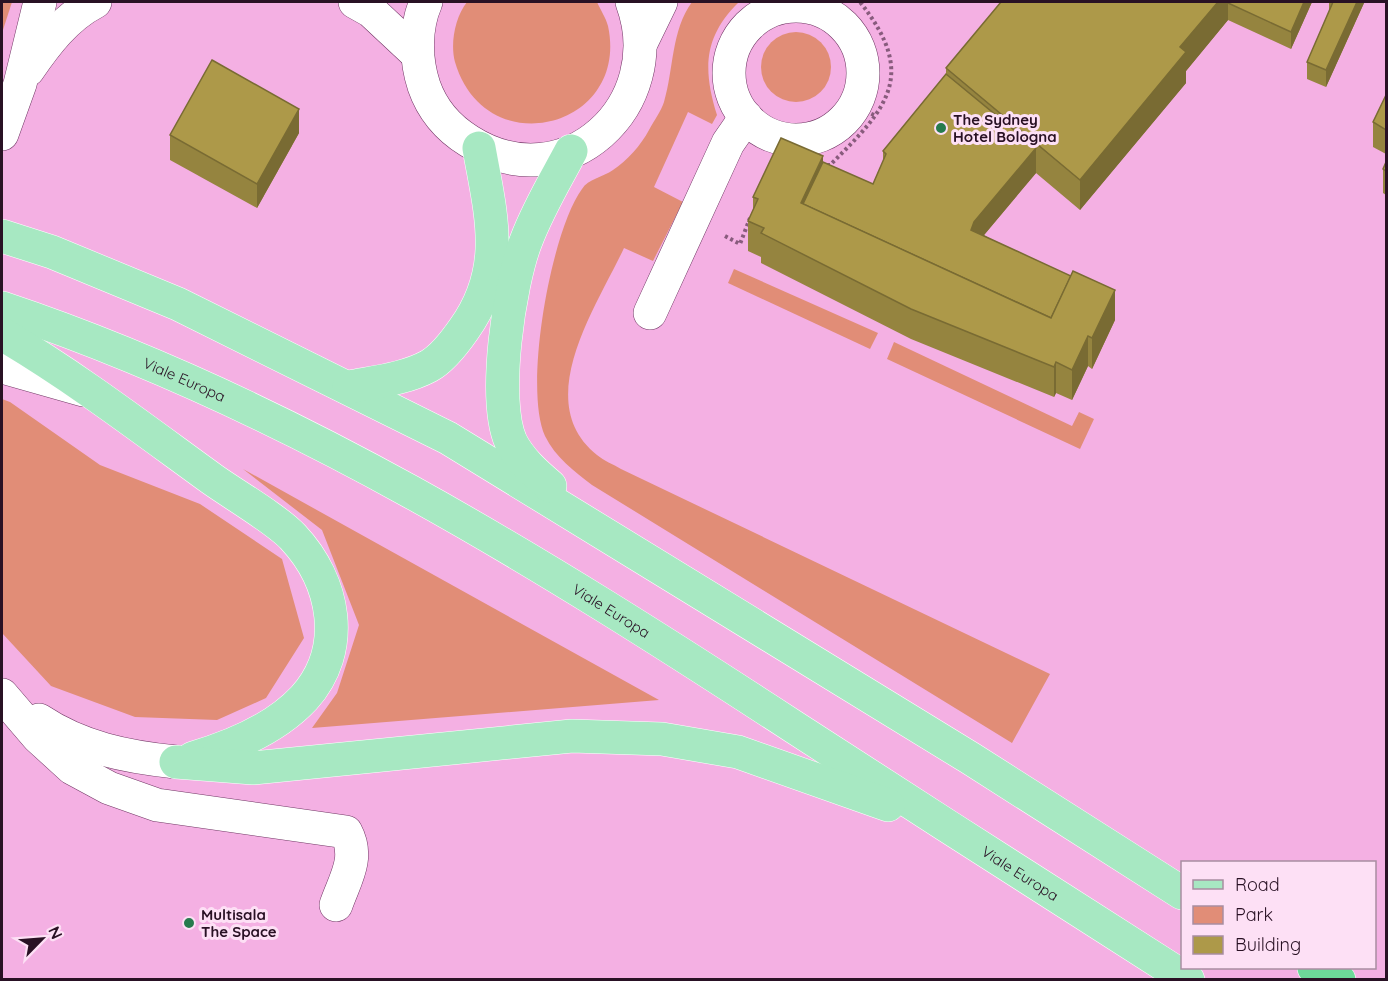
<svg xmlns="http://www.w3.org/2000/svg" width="1388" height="981" viewBox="0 0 1388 981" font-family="Quicksand,sans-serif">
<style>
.green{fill:#e18d77}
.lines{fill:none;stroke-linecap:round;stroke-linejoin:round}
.minor-casing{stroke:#713765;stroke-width:34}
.major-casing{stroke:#fff;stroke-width:34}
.highway-casing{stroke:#fff;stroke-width:34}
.path{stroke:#885b7d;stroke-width:4;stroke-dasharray:3 3;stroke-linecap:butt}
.minor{stroke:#fff;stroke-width:33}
.major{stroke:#a7e8c2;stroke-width:33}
.highway{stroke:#6dd899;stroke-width:33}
.wall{fill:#95843f}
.shaded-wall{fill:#796b33}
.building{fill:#ad9949;stroke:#796b33;stroke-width:1.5}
.poi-dot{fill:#277b4e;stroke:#fde0f5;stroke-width:2}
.labels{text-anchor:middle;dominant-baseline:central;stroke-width:6;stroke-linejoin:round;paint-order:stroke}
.poi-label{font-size:15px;font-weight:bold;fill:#291124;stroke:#fde0f5;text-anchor:start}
.street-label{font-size:15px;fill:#291124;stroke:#fde0f5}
</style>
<rect width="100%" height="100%" fill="#f4b0e3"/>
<g class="green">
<path d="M 2,2 L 12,2 L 2,33 Z"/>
<path d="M 467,2 L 597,2 C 600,9 606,18 608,26 C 630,129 485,165 455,62 C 450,44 455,17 467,2 Z"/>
<path d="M 692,2 L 739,2 C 703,37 703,70 717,115 L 712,124 L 688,112 L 654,187 L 683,202 L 653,261 L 624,248 C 597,306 530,402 597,455 C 604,461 613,464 621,469 L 1050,674 L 1012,743 L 592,485 C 575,472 555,457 545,436 C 523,388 551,231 582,189 C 588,179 603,177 613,170 C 627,161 641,145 649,130 C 654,121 661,111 664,102 C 674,68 671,31 692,2 Z"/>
<circle cx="796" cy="67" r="35"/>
<path d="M 734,269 L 878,333 L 870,349 L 728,283 Z"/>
<path d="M 894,342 L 1072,426 L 1079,412 L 1094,419 L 1080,449 L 887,359 Z"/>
<path d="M 2,399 L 10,402 L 100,465 L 200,504 L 282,559 L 304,638 L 266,698 L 217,720 L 135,717 L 51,686 L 2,633 Z"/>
<path d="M 243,469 L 659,700 L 312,728 L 337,693 L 359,625 L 322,530 Z"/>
</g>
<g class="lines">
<g class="minor-casing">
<g id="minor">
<path d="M 355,2 L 371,11 L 417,54"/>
<path d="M 426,2 C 415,27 415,59 424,86 C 432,109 448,128 469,141 C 565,202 670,105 632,2"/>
<circle cx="796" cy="73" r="67"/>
<path d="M 642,41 L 661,2"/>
<path d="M 28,70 C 46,44 66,17 95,2"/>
<path d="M 2,134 L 20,84 L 40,2"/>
<path d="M 650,313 L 728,143 L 746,117"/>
<path d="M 2,367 L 83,390"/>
<path d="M 2,695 L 38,737 L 72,768 L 109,788 L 157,805 L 346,832 C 360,858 345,879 336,905"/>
<path d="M 39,720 C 81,748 127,757 176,762"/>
</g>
</g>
<g class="major-casing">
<g id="major">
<path d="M 2,236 L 52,252 L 178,304 L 448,438 L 970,758 L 1182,893"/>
<path id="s1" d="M 2,308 C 287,403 544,564 794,727 C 925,812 1056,896 1188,980"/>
<path d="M 2,334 C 75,377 143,429 212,479 C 233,494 276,519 293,537 C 335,582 348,649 304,698 C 276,728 231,747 193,758"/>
<path d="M 349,387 C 375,382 405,379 429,366 C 443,358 455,342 464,329 C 507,269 491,215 479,148"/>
<path d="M 550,486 C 536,474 520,460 511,442 C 492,400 509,284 526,241 C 538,209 555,181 571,151"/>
<path d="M 176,762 L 253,768 L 572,736 L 662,739 L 738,752 L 888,805"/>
</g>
</g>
<g class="highway-casing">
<path id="highway" d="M 1314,968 L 1339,980"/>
</g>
<g class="path">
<path d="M 855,106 L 876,116"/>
<path d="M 827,165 L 830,165 C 888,108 918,75 860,2"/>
<path d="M 725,236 L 740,244 L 750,218"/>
</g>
<use href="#minor" class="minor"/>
<use href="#major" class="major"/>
<use href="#highway" class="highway"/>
</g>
<g class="wall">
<path d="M 1001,2 L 1312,2 L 1291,49 L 1228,20 L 1186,71 L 1186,83 L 1080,210 L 1036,173 L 984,235 L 1115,320 L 1092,369 L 1088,366 L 1072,400 L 1056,393 L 1054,397 L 911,339 L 761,263 L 761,257 L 748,251 L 748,221 L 753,210 L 753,197 L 873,184 L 883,162 L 883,151 L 946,74 L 946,68 Z"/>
<path d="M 1329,2 L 1364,2 L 1364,3 L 1326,87 L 1307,79 L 1307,62 L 1329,12 Z"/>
<path d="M 1386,95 L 1386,154 L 1373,147 L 1373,122 Z"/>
<path d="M 299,133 L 257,208 L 170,160 L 170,135 Z"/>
<path d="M 1386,162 L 1386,195 L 1383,193 L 1383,169 Z"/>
</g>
<g class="shaded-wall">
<path d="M 1218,2 L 1228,2 L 1228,20 L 1186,71 L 1186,83 L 1080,210 L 1080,180 L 1180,47 Z"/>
<path d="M 1304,2 L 1312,2 L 1291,49 L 1291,32 Z"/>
<path d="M 1357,2 L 1364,2 L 1364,3 L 1326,87 L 1326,70 Z"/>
<path d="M 299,109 L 299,133 L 257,208 L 257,184 Z"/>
<path d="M 1036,148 L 1036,173 L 974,247 L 971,230 L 974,222 Z"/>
<path d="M 823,156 L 823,186 L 810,213 L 801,203 Z"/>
<path d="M 1115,290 L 1115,320 L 1092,369 L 1092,338 Z"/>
<path d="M 1088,336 L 1088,366 L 1072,400 L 1072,370 Z"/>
<path d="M 1056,362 L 1056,393 L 1054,397 L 1054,367 Z"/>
</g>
<g class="building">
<path d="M 1001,2 L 1218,2 L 1180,47 L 1186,52 L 1080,180 L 946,68 Z"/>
<path d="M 1228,2 L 1304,2 L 1291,32 L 1228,3 Z"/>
<path d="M 1333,2 L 1357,2 L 1326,70 L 1307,62 Z"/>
<path d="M 212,60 L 299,109 L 257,184 L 170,135 Z"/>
<path d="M 946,74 L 1036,148 L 974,222 L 971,230 L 1071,276 L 1051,318 L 803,204 L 823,162 L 873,184 L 886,154 L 883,151 Z"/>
<path d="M 1386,95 L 1386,130 L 1373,122 Z"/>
<path d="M 781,138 L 823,156 L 801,203 L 1051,318 L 1073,271 L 1115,290 L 1092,338 L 1088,336 L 1072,370 L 1056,362 L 1054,367 L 911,309 L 761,233 L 764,228 L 748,221 L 758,199 L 753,197 Z"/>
<path d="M 1386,162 L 1386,171 L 1383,169 Z"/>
</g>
<g class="poi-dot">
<circle cx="941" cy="128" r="6"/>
<circle cx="189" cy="923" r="6"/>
</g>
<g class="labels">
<g class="poi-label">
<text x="953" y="119">The Sydney<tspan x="953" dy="17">Hotel Bologna</tspan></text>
<text x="201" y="914">Multisala<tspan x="201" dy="17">The Space</tspan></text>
</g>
<g class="street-label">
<text stroke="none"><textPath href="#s1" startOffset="196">Viale Europa</textPath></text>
<text stroke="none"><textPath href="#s1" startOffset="682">Viale Europa</textPath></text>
<text stroke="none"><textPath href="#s1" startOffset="1168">Viale Europa</textPath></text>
</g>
</g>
<rect width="1388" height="981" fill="none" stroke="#291124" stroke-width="6"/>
<rect x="1181" y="861" width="195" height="108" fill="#fde0f5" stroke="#a88da1" stroke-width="1.5"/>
<rect x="1193" y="880" width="30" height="9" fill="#a7e8c2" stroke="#a88da1" stroke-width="1.5"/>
<text x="1235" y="891" font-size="18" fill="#291124">Road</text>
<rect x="1193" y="906" width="30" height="18" fill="#e18d77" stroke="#a88da1" stroke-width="1.5"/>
<text x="1235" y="921" font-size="18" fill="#291124">Park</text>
<rect x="1193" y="936" width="30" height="18" fill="#ad9949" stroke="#a88da1" stroke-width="1.5"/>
<text x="1235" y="951" font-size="18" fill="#291124">Building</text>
<g transform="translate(42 939) rotate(65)" stroke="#fde0f5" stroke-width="4.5" paint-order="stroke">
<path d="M0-4.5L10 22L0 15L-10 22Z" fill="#291124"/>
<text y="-9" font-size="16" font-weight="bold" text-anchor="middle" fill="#291124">N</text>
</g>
</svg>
